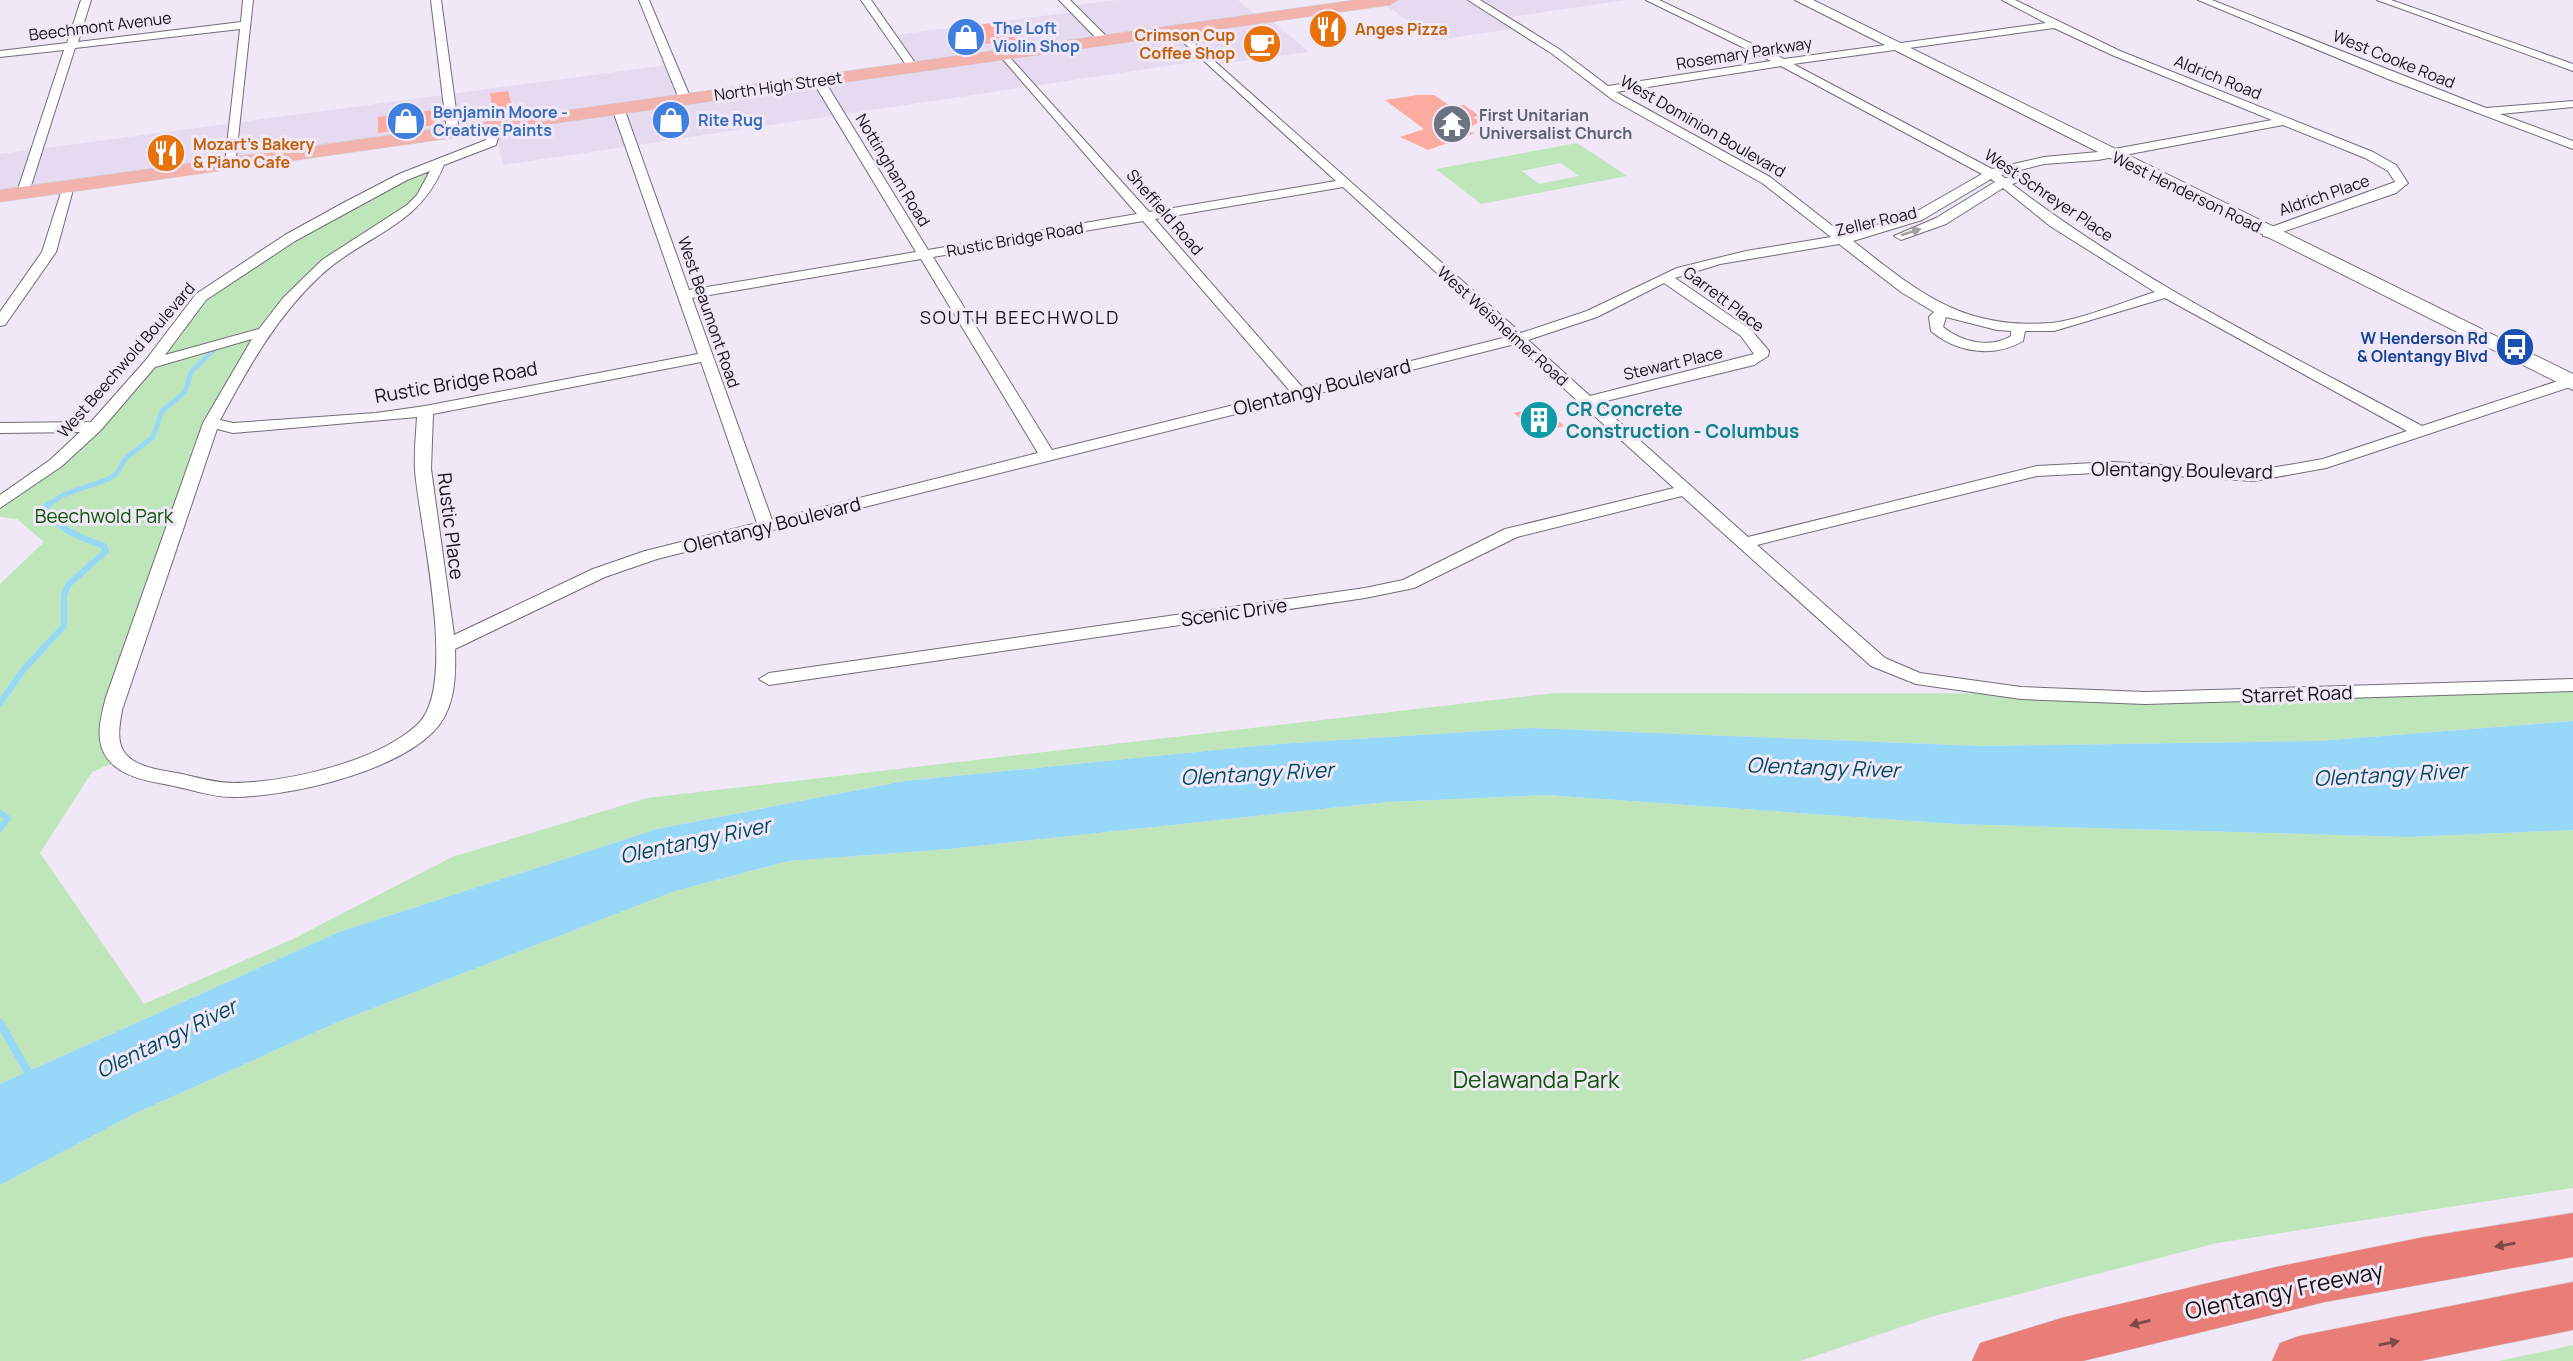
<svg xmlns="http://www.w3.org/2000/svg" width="2573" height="1361" viewBox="0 0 2573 1361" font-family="Manrope,sans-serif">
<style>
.built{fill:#e6daf0}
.green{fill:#bfe6bb;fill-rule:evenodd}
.water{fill:#97d7f7}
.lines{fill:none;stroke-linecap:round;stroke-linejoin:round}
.stream-far2{stroke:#97d7f7;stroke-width:4.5}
.stream-far1{stroke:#97d7f7;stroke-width:6}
.stream{stroke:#97d7f7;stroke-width:8}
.building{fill:#fdaba1}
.street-casing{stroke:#736b79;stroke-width:2}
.secondary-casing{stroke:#736b79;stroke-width:2}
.primary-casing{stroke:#d0cfd0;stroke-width:1}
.highway-casing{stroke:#d0cfd0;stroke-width:1}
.street{fill:#fff;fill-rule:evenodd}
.secondary{fill:#fff;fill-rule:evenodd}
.primary{fill:#f2b2ae;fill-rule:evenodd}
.highway{fill:#e97e78;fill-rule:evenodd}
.oneway{fill:#a1a0a2}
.oneway2{fill:#7e4847}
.labels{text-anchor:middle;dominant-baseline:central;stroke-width:6;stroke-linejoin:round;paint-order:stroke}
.far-street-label{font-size:16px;fill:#141116;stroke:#f0e7f7}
.far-shop-label{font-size:16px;font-weight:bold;fill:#366cbe;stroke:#f0e7f7;text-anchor:start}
.far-food-label{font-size:16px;font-weight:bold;fill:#c56008;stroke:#f0e7f7;text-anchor:start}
.far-worship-label{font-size:16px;font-weight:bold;fill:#5b616d;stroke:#f0e7f7;text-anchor:start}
.far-transit-label{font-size:16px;font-weight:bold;fill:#164399;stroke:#f0e7f7;text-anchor:end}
.far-neighbourhood-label{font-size:18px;letter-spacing:2px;fill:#141116;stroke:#f0e7f7}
.street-label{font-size:19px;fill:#141116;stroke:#f0e7f7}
.culture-label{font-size:19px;font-weight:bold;fill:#0d838f;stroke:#f0e7f7;text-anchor:start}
.park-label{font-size:19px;fill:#0b5604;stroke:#f0e7f7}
.water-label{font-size:21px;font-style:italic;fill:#004a64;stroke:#f0e7f7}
.near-park-label{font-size:23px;fill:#0b5604;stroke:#f0e7f7}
.near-street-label{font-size:23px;fill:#141116;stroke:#f0e7f7}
</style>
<rect width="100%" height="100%" fill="#f0e7f7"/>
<g class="built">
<path d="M 1118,0 L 1238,0 L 1254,13 L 1272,21 L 1309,52 L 1212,65 L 1207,60 L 503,165 L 495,127 L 0,196 L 0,154 L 668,65 L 685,99 L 910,66 L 888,36 L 1073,12 L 1068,6 Z"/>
<path d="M 1385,0 L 1626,0 L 1503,18 L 1519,28 L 1436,40 L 1385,5 Z"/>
</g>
<g class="green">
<path d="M 1577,143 L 1627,176 L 1481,204 L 1436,169 ZM 1561,163 L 1579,176 L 1539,184 L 1522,171 Z"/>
<path d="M 438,165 L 430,189 L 301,286 L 229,390 L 109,735 L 120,760 L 92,772 L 40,853 L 144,1004 L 291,940 L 452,857 L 647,798 L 1555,693 L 2343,694 L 2573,685 L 2573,721 L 2319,741 L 1980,746 L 1530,728 L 1278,744 L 903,781 L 657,829 L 339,932 L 0,1084 L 0,584 L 44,542 L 17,519 L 0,517 L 0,503 L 56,463 L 201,297 L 350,205 Z"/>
<path d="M 1546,795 L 1956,824 L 2408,837 L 2573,830 L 2573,1188 L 2217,1243 L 1934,1316 L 1800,1361 L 0,1361 L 0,1185 L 134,1114 L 340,1021 L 675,891 L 789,861 L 949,849 L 1387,802 Z"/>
<path d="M 2573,1345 L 2573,1361 L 2499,1361 Z"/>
</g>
<path class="water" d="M 2573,721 L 2573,830 L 2408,837 L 1956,824 L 1546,795 L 1387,802 L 949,849 L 789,861 L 675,891 L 340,1021 L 134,1114 L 0,1185 L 0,1084 L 339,932 L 657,829 L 904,781 L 1278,744 L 1530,728 L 1980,746 L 2319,741 Z"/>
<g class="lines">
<path class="stream-far2" d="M 47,506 L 63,495 L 109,479 L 118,472 L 125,459 L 153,437 L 162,411 L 185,392 L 191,372 L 218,346"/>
<g class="stream-far1">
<path d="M 0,703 L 24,669 L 64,626 L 64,595 L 68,585 L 106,551 L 104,546 C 82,538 56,530 45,507 L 49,504"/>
<path d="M 0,813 L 8,818 L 0,829"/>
</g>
<path class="stream" d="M 0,1023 L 28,1072"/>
</g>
<g class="building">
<path d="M 1000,22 L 1017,41 L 961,46 L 947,29 Z"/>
<path d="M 508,91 L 513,110 L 493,113 L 490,93 Z"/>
<path d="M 1418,95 L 1434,95 L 1452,107 L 1464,105 L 1478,115 L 1473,118 L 1482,120 L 1464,131 L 1475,133 L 1428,150 L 1400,137 L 1424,129 L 1385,100 Z"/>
<path d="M 434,110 L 435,125 L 378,133 L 378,117 Z"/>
<path d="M 1540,406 L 1564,426 L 1538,433 L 1514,413 Z"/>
</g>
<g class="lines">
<g class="street-casing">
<g id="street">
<path d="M 81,0 L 91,0 L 78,42 L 241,22 L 243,0 L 253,0 L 235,166 L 225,163 L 240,29 L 75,48 L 29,192 L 19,195 L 17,192 L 64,50 L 0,57 L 0,51 L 67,43 Z"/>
<path d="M 431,0 L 441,0 L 459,132 L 453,136 L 447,132 Z"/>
<path d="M 639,0 L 649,0 L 691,99 L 689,101 L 679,99 Z"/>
<path d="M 861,0 L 871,0 L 918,67 L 917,69 L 909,69 Z"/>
<path d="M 1059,0 L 1070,0 L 1108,38 L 1108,42 L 1100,42 Z"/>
<path d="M 1468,0 L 1480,0 L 1559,49 L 1608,86 L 1771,61 L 1646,0 L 1659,0 L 1784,59 L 2046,23 L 2002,0 L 2015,0 L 2120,51 L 2373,152 L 2396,165 L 2408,183 L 2396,193 L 2268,237 L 2263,236 L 2263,230 L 2395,182 L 2388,171 L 2365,158 L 2283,125 L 2098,160 L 2044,164 L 2001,175 L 2005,178 L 2018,176 L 2018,182 L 2012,184 C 2138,281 2282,350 2422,426 L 2573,376 L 2573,386 L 2326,468 L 2254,481 L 2114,472 L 2037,476 L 1757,545 L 1885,658 L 1920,673 L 2021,687 L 2145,692 L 2573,679 L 2573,691 L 2145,704 L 2021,699 L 1916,684 L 1871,666 L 1682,496 L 1517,537 L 1414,588 L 1365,598 L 769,685 L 759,679 L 769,673 L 1365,588 L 1403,580 L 1505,529 L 1674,488 L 1515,344 L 657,559 L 605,577 L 455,649 C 456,679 455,711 432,733 C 391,773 288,797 232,797 C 211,797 190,789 169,785 C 148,781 121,777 107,758 C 94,740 101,717 106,697 L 203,423 L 252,339 L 155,367 L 101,430 L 62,466 L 0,508 L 0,495 L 50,460 L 80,432 L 0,433 L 0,423 L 91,422 L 145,361 L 196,294 L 285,235 L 345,202 L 399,174 L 486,140 L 491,124 L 501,126 L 496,145 L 444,165 C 419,228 365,234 320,276 C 276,317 248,368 220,420 L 233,423 L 376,413 L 425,406 L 698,354 L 612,108 L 618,105 L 624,108 L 689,290 L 916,252 L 812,80 L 818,77 L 824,80 L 928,250 L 1137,214 L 1000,56 L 1000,52 L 1004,51 L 1149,212 L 1336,181 L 1172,32 L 1172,28 L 1176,27 L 1521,333 L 1587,311 L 1677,268 L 1746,251 L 1831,237 L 1762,183 L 1613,100 L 1551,53 ZM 2054,28 L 2112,55 L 2272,120 L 2098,152 L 2044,157 L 1992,169 L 1793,64 ZM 1781,66 L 1982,174 L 1912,214 L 1844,235 L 1770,177 L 1616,92 ZM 430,171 L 417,195 L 407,205 L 322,260 L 283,298 L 259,329 L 165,355 L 206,300 L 295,241 L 407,180 ZM 1991,179 L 1995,182 L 1936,218 L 1894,236 L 1901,240 L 1946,224 L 2003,188 L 2050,226 L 2155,292 C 2126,301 2080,320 2051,323 C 1962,330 1918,292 1853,241 L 1922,220 ZM 1343,187 L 1507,337 L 1303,388 L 1155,219 ZM 1143,221 L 1290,391 L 1052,450 L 933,257 ZM 1839,244 L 1901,292 L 1934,312 L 1929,317 L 1931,331 C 1957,353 1994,358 2023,341 L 2025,331 L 2054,331 L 2165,298 L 2407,431 L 2323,459 L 2254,471 L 2114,462 L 2037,466 L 1748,537 L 1598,403 L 1754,365 L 1768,356 L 1769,351 L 1751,330 L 1675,278 L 1720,264 ZM 921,259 L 1038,453 L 772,520 L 692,298 ZM 1664,283 L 1741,336 L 1754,354 L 1590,396 L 1528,340 L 1597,317 ZM 1946,317 L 1997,330 L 2011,331 L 2011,336 C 1989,349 1962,342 1943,327 ZM 701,362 L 757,523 L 645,551 L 593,569 L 454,635 L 431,469 L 433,414 ZM 417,417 C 416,434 414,452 415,470 C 419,525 459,685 418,724 C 378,762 288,782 234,783 C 215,783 196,777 177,773 C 159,770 135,767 124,752 C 116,740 120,723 122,710 L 217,429 L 233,433 Z"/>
<path d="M 2198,0 L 2212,0 L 2486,108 L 2573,101 L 2573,107 L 2500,114 L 2573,141 L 2573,149 L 2388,79 Z"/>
<path d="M 2377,0 L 2391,0 L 2573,64 L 2573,71 Z"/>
<path d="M 64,183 L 74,186 L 56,252 L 5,325 L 0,326 L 0,312 L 42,252 Z"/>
</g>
</g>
<g class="secondary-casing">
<path id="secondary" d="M 1795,0 L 1813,0 L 2573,374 L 2573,390 Z"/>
</g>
<g class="primary-casing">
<path id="primary" d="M 1355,0 L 1398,0 L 1390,5 L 0,202 L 0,190 Z"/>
</g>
<g class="highway-casing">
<g id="highway">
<path d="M 2573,1213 L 2573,1257 L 2325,1302 L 2083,1361 L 1972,1361 L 1980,1343 L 2065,1317 L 2276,1267 L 2424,1237 Z"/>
<path d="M 2573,1282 L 2573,1330 L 2420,1361 L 2272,1361 L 2280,1343 L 2299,1336 Z"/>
</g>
</g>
<use href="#street" class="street"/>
<use href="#secondary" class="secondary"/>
<use href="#primary" class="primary"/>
<use href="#highway" class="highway"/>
</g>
<defs><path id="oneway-solid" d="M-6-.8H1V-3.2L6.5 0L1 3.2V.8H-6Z" transform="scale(1.75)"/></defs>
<use class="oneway" href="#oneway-solid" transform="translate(1911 232) rotate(-18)"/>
<g class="oneway2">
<use href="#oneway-solid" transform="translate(2505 1245) rotate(170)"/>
<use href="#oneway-solid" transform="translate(2140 1323) rotate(166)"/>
<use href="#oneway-solid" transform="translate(2389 1343) rotate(-11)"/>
</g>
<defs>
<g id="restaurant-disc" transform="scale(2.0125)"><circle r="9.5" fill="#e8710a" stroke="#f0e7f7"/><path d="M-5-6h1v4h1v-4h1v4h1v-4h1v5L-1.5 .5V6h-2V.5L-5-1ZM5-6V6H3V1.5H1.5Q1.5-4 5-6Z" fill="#fff"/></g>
<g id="shop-disc" transform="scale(2.0125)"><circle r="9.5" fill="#3f7fe0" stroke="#f0e7f7"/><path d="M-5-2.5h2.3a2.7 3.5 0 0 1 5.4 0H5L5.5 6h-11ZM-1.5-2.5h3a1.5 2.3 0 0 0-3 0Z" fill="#fff"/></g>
<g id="cafe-disc" transform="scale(2.0125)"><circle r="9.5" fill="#e8710a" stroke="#f0e7f7"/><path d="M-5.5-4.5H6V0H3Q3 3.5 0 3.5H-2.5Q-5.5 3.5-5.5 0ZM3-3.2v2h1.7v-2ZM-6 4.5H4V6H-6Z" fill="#fff"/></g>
<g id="temple-disc" transform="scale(2.0125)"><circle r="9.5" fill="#6b7280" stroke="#f0e7f7"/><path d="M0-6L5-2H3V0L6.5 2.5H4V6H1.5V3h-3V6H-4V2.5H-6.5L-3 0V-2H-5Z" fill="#fff"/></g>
<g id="bus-disc" transform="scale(2.0125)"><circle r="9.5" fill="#1a4fb4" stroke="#f0e7f7"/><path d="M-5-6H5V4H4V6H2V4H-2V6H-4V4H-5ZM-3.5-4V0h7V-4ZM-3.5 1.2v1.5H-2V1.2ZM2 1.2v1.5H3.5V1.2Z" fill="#fff"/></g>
<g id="building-disc" transform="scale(2.0125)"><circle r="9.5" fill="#0f9aa8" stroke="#f0e7f7"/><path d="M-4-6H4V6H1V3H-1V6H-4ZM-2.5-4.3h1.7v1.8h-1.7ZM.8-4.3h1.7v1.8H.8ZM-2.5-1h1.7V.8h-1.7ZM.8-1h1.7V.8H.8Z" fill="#fff"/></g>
</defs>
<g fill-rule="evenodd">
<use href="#restaurant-disc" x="1328" y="29"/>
<use href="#shop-disc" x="966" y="37"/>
<use href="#cafe-disc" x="1262" y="44"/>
<use href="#shop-disc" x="671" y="120"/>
<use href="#shop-disc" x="406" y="121"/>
<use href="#temple-disc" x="1452" y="124"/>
<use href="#restaurant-disc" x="166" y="153"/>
<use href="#bus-disc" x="2515" y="347"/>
<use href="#building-disc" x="1539" y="420"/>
</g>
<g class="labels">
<g class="far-street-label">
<text transform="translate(100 26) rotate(-7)">Beechmont Avenue</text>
<text transform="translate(1744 53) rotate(-9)">Rosemary Parkway</text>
<text transform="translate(2394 59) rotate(22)">West Cooke Road</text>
<text transform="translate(2218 77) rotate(22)">Aldrich Road</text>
<text transform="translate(778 86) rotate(-8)">North High Street</text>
<text transform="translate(1703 126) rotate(30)">West Dominion Boulevard</text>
<text transform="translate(893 170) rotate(59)">Nottingham Road</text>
<text transform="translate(2187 192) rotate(26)">West Henderson Road</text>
<text transform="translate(2049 195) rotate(34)">West Schreyer Place</text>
<text transform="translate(2324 195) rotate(-19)">Aldrich Place</text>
<text transform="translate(1165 212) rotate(49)">Sheffield Road</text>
<text transform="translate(1876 221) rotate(-13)">Zeller Road</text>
<text transform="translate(1015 239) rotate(-10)">Rustic Bridge Road</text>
<text transform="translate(1724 299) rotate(37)">Garrett Place</text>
<text transform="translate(709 312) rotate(71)">West Beaumont Road</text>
<text transform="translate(1503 326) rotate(42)">West Weisheimer Road</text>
<text transform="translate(126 360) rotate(-49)">West Beechwold Boulevard</text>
<text transform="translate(1673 363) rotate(-13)">Stewart Place</text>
</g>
<g class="far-shop-label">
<text x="993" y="28">The Loft<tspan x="993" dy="18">Violin Shop</tspan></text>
<text x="433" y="112">Benjamin Moore -<tspan x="433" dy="18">Creative Paints</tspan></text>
<text x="698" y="120">Rite Rug</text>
</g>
<g class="far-food-label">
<text x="1355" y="29">Anges Pizza</text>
<text x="1235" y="35" text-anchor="end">Crimson Cup<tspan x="1235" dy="18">Coffee Shop</tspan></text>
<text x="193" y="144">Mozart's Bakery<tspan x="193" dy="18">&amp; Piano Cafe</tspan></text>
</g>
<g class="far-worship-label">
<text x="1479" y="115">First Unitarian<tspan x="1479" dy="18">Universalist Church</tspan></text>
</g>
<g class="far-transit-label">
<text x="2488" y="338">W Henderson Rd<tspan x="2488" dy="18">&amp; Olentangy Blvd</tspan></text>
</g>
<g class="far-neighbourhood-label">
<text x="1020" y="317">SOUTH BEECHWOLD</text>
</g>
<g class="street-label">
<text transform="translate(456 382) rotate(-10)">Rustic Bridge Road</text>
<text transform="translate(1322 387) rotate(-14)">Olentangy Boulevard</text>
<text transform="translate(2182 470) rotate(1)">Olentangy Boulevard</text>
<text transform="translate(772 525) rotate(-14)">Olentangy Boulevard</text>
<text transform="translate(451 526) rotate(83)">Rustic Place</text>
<text transform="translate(1234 612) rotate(-8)">Scenic Drive</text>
<text transform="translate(2297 694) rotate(-2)">Starret Road</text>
</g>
<g class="culture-label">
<text x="1566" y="409">CR Concrete<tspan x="1566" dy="22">Construction - Columbus</tspan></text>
</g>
<g class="park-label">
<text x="104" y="516">Beechwold Park</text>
</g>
<g class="water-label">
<text transform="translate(1823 767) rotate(2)">Olentangy River</text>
<text transform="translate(1257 773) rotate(-3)">Olentangy River</text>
<text transform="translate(2390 774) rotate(-3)">Olentangy River</text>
<text transform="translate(695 840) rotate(-12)">Olentangy River</text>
<text transform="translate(166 1038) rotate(-26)">Olentangy River</text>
</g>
<g class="near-park-label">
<text x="1536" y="1079">Delawanda Park</text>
</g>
<g class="near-street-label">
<text transform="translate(2284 1290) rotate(-12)">Olentangy Freeway</text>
</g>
</g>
</svg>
